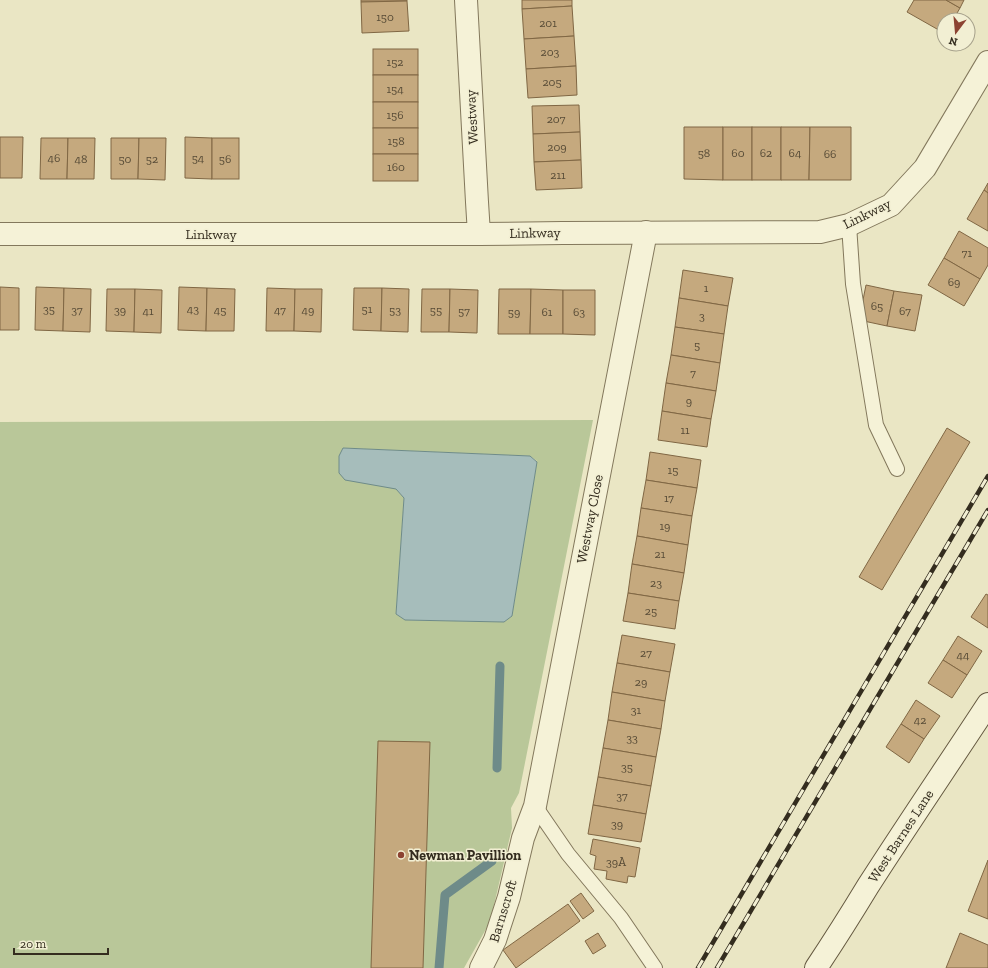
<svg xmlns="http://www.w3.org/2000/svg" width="988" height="968" viewBox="0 0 988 968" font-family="'Zilla Slab',serif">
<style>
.green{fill:#b9c799;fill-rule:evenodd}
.water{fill:#a6bdbb;stroke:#6e8b89}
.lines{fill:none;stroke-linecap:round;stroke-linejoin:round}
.stream{stroke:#6e8b89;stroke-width:9}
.building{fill:#c5a97e;stroke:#806744}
.lane-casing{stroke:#83785c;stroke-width:16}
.street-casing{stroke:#83785c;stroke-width:24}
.secondary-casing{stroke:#655940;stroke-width:24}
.lane{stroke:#f5f2d7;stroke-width:14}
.street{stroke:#f5f2d7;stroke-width:22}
.secondary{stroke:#f5f2d7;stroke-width:22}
.rail-casing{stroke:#342d1f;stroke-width:4.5}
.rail{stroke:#f2efd3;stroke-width:3;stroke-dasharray:9;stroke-linecap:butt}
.poi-dot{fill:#8c4332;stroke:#f2efd3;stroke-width:1.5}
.labels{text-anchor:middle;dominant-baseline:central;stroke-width:3;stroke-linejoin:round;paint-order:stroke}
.number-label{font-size:12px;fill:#584c37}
.street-label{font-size:14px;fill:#342d1f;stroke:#f2efd3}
.poi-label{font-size:14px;font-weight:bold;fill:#342d1f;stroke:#f2efd3;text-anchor:start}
</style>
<rect width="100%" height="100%" fill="#eae6c4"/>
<path class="green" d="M 593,420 L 519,793 L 511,808 L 512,828 L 490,922 L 464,968 L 0,968 L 0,422 ZM 343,448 L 530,456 L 537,461 L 512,616 L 504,622 L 405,620 L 396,614 L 404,498 L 396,489 Z"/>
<path class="water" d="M 343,448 L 530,456 L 537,462 L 512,616 L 504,622 L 405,620 L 396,614 L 404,498 L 396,489 L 345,480 L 339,473 L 339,456 Z"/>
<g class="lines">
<g class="stream">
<path d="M 497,768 L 500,666"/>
<path d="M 439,968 L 445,895 L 492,861"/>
</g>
</g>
<g class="building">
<path d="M 361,0 L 407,0 L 407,1 L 361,2 Z"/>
<path d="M 522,0 L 572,0 L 572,6 L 522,9 Z"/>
<path d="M 914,0 L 946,0 L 960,8 L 953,20 L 944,20 L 944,33 L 907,12 Z"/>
<path d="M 946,0 L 964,0 L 960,8 Z"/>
<path d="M 407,1 L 409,31 L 362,33 L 361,2 Z"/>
<path d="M 572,6 L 574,36 L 524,39 L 522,9 Z"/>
<path d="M 574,36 L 576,66 L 526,69 L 524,39 Z"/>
<rect x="373" y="49" width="45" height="26"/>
<path d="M 576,66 L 577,95 L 528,98 L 526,69 Z"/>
<rect x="373" y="75" width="45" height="27"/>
<rect x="373" y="102" width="45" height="26"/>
<path d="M 579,105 L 580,132 L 533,134 L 532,106 Z"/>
<path d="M 684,127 L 723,127 L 723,180 L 684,179 Z"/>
<rect x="723" y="127" width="29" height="53"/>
<rect x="752" y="127" width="29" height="53"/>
<path d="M 781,127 L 810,127 L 809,180 L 781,180 Z"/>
<path d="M 810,127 L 851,127 L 851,180 L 809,180 Z"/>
<rect x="373" y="128" width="45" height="26"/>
<path d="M 580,132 L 581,160 L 534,162 L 533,134 Z"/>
<path d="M 0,137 L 23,137 L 22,178 L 0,178 Z"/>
<path d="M 185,137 L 212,138 L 212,179 L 185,178 Z"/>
<path d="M 41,138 L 68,138 L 67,179 L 40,179 Z"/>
<path d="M 68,138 L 95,138 L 94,179 L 67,179 Z"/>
<path d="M 111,138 L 139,138 L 138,179 L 111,179 Z"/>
<path d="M 139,138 L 166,138 L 165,180 L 138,179 Z"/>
<rect x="212" y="138" width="27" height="41"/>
<rect x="373" y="154" width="45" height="27"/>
<path d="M 581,160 L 582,188 L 536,190 L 534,162 Z"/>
<path d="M 988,183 L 988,193 L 984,190 Z"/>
<path d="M 984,190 L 988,193 L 988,231 L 967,219 Z"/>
<path d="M 959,231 L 988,248 L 988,265 L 980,279 L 944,258 Z"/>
<path d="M 944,258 L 980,279 L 964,306 L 928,285 Z"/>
<path d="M 683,270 L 733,278 L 728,306 L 679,298 Z"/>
<path d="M 866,285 L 894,291 L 887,326 L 859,320 Z"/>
<path d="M 0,287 L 19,288 L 19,330 L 0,330 Z"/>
<path d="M 36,287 L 64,288 L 63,331 L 35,330 Z"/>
<path d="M 179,287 L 207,288 L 206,331 L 178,330 Z"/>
<path d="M 64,288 L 91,289 L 90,332 L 63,331 Z"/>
<path d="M 207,288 L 235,289 L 234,331 L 206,331 Z"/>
<path d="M 267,288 L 295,289 L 294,331 L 266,331 Z"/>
<path d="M 354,288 L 382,288 L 381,331 L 353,330 Z"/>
<path d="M 382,288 L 409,289 L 408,332 L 381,331 Z"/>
<path d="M 107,289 L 135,289 L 134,332 L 106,331 Z"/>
<path d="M 135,289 L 162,290 L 161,333 L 134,332 Z"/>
<path d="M 295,289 L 322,289 L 321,332 L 294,331 Z"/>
<path d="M 422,289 L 450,289 L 449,332 L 421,332 Z"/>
<path d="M 450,289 L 478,290 L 477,333 L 449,332 Z"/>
<path d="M 499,289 L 531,289 L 530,334 L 498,334 Z"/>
<path d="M 531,289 L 563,290 L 563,334 L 530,334 Z"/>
<path d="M 563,290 L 595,290 L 595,335 L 563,334 Z"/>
<path d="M 894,291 L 922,295 L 915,331 L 887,326 Z"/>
<path d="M 679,298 L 728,306 L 724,334 L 675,327 Z"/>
<path d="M 675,327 L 724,334 L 720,363 L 671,355 Z"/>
<path d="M 671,355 L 720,363 L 716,391 L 666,383 Z"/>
<path d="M 666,383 L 716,391 L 711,419 L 662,411 Z"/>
<path d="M 662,411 L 711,419 L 707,447 L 658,440 Z"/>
<path d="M 947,428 L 970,442 L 882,590 L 859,577 Z"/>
<path d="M 650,452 L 701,460 L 697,488 L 646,480 Z"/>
<path d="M 646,480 L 697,488 L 692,516 L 641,508 Z"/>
<path d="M 641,508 L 692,516 L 688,545 L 637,536 Z"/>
<path d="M 637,536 L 688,545 L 684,573 L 632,564 Z"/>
<path d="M 632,564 L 684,573 L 679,601 L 628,593 Z"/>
<path d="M 628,593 L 679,601 L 675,629 L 623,621 Z"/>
<path d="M 986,594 L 988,595 L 988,628 L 971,617 Z"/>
<path d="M 622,635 L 675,644 L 670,672 L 617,663 Z"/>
<path d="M 958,636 L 982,651 L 967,675 L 943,660 Z"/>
<path d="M 943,660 L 967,675 L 952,698 L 928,683 Z"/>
<path d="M 617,663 L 670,672 L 665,701 L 612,692 Z"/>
<path d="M 612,692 L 665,701 L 661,729 L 608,720 Z"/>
<path d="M 916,700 L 940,716 L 924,739 L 901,724 Z"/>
<path d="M 608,720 L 661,729 L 656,757 L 603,748 Z"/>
<path d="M 901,724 L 924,739 L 909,763 L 886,747 Z"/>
<path d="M 378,741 L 430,742 L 423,968 L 371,968 Z"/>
<path d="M 603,748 L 656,757 L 651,786 L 598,777 Z"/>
<path d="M 598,777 L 651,786 L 646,814 L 593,805 Z"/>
<path d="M 593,805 L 646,814 L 641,842 L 588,834 Z"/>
<path d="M 593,839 L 640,848 L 635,877 L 628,876 L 627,883 L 606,879 L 607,871 L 594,869 L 596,856 L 590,854 Z"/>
<path d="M 988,860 L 988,919 L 968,911 Z"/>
<path d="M 581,893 L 594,911 L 583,919 L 570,901 Z"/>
<path d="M 568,904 L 580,921 L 516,968 L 503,950 Z"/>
<path d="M 598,933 L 606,946 L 593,954 L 585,941 Z"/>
<path d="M 960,933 L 988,945 L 988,968 L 946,968 Z"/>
</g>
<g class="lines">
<g class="lane-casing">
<g id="lane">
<path d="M 849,225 L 853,284 L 876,425 L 897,469"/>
<path d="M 535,806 L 568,854 L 621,918 L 655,968"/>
</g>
</g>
<g class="street-casing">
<g id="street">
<path d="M 466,0 L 477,202 L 479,234"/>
<path d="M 0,234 L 479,234 L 563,233 L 820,232 L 849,225 L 891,205 L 925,168 L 988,62"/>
<path d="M 481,968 L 495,940 L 509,897 L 523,838 L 535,806 L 646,232"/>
</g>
</g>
<g class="secondary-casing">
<path id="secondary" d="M 816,968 C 834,941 851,914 868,886 C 907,825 948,765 988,704"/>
</g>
<use href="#lane" class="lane"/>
<use href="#street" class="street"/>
<use href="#secondary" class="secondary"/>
<g class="rail-casing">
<g id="rail">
<path d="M 698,968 L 988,476"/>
<path d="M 717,968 L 988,510"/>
</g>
</g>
<use href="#rail" class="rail"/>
</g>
<circle class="poi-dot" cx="401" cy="855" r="4"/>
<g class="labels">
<g class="number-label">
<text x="385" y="17">150</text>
<text x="548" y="23">201</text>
<text x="550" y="52">203</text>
<text x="395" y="62">152</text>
<text x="552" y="82">205</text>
<text x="395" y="89">154</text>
<text x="395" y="115">156</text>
<text x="556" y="119">207</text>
<text x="396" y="141">158</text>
<text x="557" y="147">209</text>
<text x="704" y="153">58</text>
<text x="738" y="153">60</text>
<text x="766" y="153">62</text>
<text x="795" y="153">64</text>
<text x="830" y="154">66</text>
<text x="54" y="158">46</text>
<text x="198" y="158">54</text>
<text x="81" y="159">48</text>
<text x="125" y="159">50</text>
<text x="152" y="159">52</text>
<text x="225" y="159">56</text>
<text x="396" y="167">160</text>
<text x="558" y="175">211</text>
<text x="967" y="253">71</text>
<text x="954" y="282">69</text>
<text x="706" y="288">1</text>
<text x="877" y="306">65</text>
<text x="49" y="309">35</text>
<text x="193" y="309">43</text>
<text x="367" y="309">51</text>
<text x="77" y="310">37</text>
<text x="120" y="310">39</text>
<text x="220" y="310">45</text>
<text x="280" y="310">47</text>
<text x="308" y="310">49</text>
<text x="395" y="310">53</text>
<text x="436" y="310">55</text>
<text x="148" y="311">41</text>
<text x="464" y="311">57</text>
<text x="905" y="311">67</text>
<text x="514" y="312">59</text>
<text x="547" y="312">61</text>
<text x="579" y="312">63</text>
<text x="702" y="316">3</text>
<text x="697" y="345">5</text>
<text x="693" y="373">7</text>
<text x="689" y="401">9</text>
<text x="685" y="430">11</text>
<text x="673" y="470">15</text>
<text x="669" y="498">17</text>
<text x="665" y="526">19</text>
<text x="660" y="554">21</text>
<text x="656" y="583">23</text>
<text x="651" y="611">25</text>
<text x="646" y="653">27</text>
<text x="963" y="655">44</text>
<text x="641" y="682">29</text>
<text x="636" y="710">31</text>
<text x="920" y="720">42</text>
<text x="632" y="738">33</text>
<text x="627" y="767">35</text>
<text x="622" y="796">37</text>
<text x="617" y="824">39</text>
<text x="616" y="862">39A</text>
</g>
<g class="street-label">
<text transform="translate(472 117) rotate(-93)">Westway</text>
<text transform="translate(867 214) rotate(-26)">Linkway</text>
<text transform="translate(535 233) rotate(-1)">Linkway</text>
<text x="211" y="234">Linkway</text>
<text transform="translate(590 519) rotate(-79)">Westway Close</text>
<text transform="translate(901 836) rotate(-57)">West Barnes Lane</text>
<text transform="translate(503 911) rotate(-73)">Barnscroft</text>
</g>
<g class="poi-label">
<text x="409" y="855">Newman Pavillion</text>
</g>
</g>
<g transform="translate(956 32) rotate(196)"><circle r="19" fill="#f2efd3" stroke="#a6a18b"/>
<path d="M0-3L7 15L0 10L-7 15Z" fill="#8c4332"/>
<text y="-6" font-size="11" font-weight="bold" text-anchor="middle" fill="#342d1f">N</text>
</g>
<path d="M14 948v6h94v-6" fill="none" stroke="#342d1f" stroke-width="2"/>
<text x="20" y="948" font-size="12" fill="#342d1f" stroke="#f2efd3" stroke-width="3" paint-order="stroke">20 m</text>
</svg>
